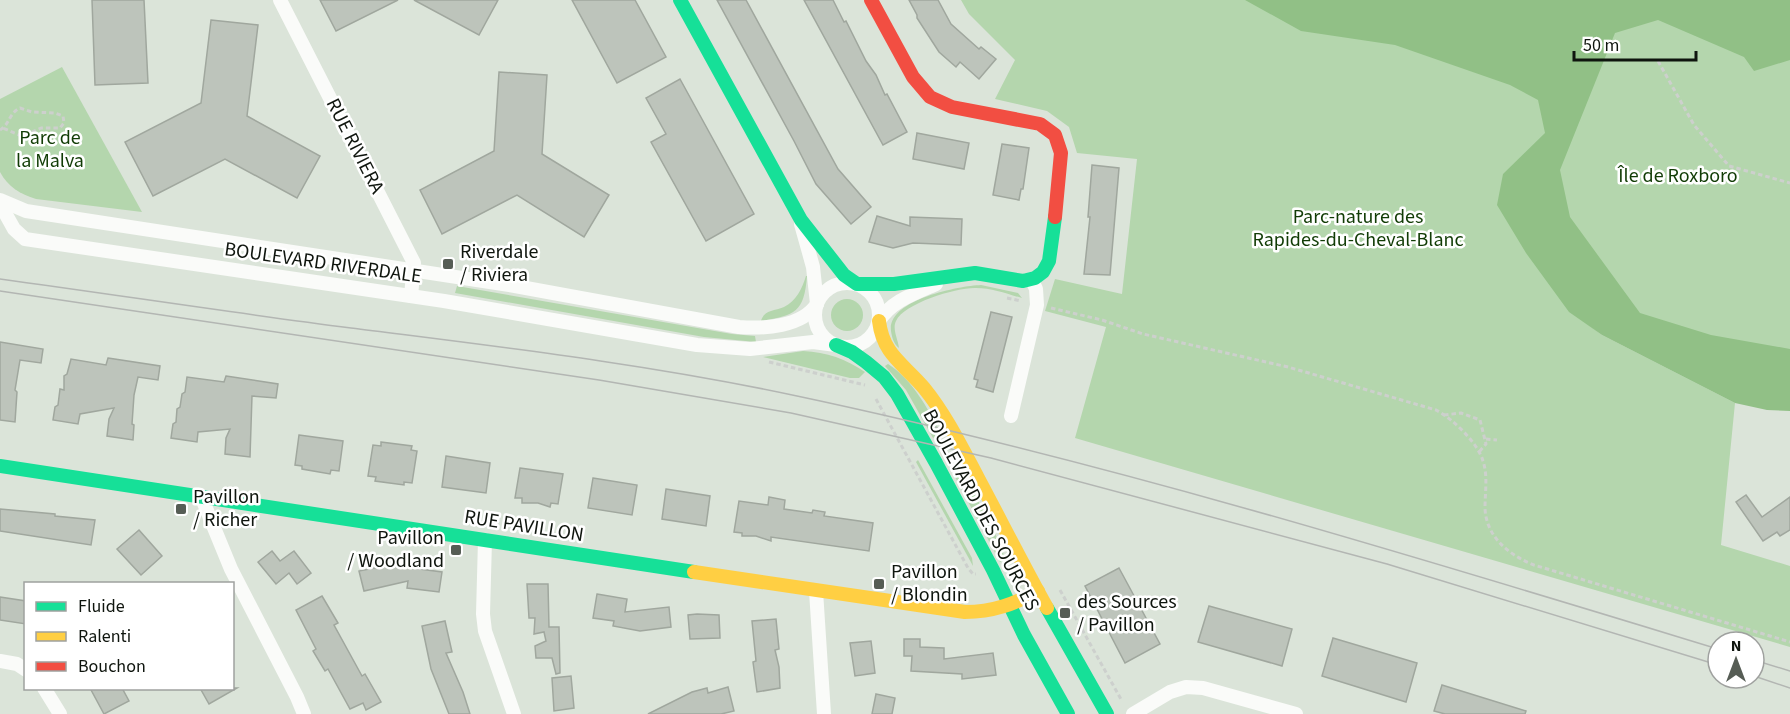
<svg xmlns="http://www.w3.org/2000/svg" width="1790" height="714" viewBox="0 0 1790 714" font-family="'Source Sans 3',sans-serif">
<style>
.green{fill:#b4d6ad}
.water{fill:#91c086}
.building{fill:#bdc4bb;stroke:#a0a79e;stroke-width:1.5}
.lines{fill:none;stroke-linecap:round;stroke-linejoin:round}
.path{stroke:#cdd0cd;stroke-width:3;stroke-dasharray:4.5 3;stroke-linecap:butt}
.street{stroke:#fafbf9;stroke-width:14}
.fast{stroke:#16e098;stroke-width:14}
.slow{stroke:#ffcf43;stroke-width:14}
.jam{stroke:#f24e42;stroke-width:14}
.tram{stroke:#b3b6b3;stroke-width:1.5}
.poi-dot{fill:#565d55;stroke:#fff;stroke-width:2}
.labels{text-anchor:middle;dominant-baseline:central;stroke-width:5;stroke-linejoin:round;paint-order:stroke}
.park-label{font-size:20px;fill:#113c05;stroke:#fff}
.street-label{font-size:20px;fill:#0f150e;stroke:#fff}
.poi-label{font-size:20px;fill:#0f150e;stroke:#fff;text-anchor:start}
</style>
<rect width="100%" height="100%" fill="#dbe4d9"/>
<g class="green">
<path d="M 961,0 L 1790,0 L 1790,380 L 1570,311 L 1602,335 L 1735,403 L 1721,545 L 1790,566 L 1790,647 L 1075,438 L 1106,327 L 1045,311 L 1055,279 L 1122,294 L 1137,159 L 1077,153 L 1069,127 L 1047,111 L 995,99 L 1015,60 L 969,14 Z"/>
<path d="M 62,67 L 142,212 L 36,199 C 20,194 8,187 0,172 L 0,99 Z"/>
<path d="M 806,276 L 807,276 C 804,313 795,315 761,321 C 764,310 774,311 784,307 C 796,301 802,289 806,276 Z"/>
<path d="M 981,285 L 1018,293 L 1022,298 C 1007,294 992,288 976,288 C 958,287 904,303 896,321 C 892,329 898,339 899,348 C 894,344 892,338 891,331 C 887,300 958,286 981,285 Z"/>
<path d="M 457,286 L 732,334 L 755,336 L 756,342 L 704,337 L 455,293 Z"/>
<circle cx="847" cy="315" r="16"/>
<path d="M 803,351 C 827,352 846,359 865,372 L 859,378 L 850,378 L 763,357 Z"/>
<path d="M 888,364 C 912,379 928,409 941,433 L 933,438 L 906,390 L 885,366 Z"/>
<path d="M 918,460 L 972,558 L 973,566 L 916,462 Z"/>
<path d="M 961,470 L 992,526 L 1006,560 L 1000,562 L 953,473 Z"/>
</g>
<path class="water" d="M 1245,0 L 1790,0 L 1790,60 L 1754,71 L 1744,57 L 1658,20 L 1615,33 L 1560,170 L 1570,217 L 1640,313 L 1711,335 L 1790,349 L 1790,411 L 1767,410 L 1735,403 L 1602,335 L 1569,312 L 1526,253 L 1497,205 L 1503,174 L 1545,133 L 1538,100 L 1510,85 L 1395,45 L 1301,31 Z"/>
<g class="building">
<path d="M 92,0 L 144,0 L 148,83 L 95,85 Z"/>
<path d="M 320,0 L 398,0 L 336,31 Z"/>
<path d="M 414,0 L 498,0 L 479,35 Z"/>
<path d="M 572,0 L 635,0 L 666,57 L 617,83 Z"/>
<path d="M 717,0 L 746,0 L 838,169 L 871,207 L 851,224 L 816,184 L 794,141 Z"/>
<path d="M 804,0 L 833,0 L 844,22 L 846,21 L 866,61 L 876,75 L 885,95 L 887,94 L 907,132 L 883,145 Z"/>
<path d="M 909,0 L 938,0 L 951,24 L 979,49 L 981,47 L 996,59 L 979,79 L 960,62 L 956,67 L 939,52 L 917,18 L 917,15 Z"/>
<path d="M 211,20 L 258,25 L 247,116 L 320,156 L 297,198 L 225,159 L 153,196 L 125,142 L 201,103 Z"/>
<path d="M 499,72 L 547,75 L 542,154 L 609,195 L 584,237 L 517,195 L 442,234 L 420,190 L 494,151 Z"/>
<path d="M 680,79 L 754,214 L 706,241 L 651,142 L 666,134 L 646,98 Z"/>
<path d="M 917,133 L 969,143 L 964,169 L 913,159 Z"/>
<path d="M 1002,144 L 1029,148 L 1023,189 L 1021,189 L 1019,200 L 993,195 Z"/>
<path d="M 1092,165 L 1119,168 L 1110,275 L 1084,274 L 1090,217 L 1088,217 Z"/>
<path d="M 877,216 L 910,226 L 910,217 L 962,219 L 961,245 L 913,243 L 893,248 L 869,242 Z"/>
<path d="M 991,312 L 1012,317 L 993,392 L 976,387 L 978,380 L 974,379 Z"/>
<path d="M 0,342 L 43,349 L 41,363 L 20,360 L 15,390 L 17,392 L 15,422 L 0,420 Z"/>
<path d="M 108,358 L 160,366 L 158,380 L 138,377 L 134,395 L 132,424 L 134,425 L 133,440 L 107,436 L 109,419 L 114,408 L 80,414 L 78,424 L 53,420 L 55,407 L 58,405 L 60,389 L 64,390 L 64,376 L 67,374 L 71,359 L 106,365 Z"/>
<path d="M 226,376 L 278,384 L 276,398 L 252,396 L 250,457 L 225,454 L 226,438 L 230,429 L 198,432 L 197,442 L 171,438 L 173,424 L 176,422 L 177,409 L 180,407 L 182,394 L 185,392 L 187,377 L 224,382 Z"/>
<path d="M 299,435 L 343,441 L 339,471 L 331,470 L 330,474 L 302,469 L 302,466 L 295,465 Z"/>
<path d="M 381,442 L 412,446 L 411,450 L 417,451 L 412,483 L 404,482 L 404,485 L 375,481 L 376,477 L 368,476 L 373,445 L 381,446 Z"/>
<path d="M 446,456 L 490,463 L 486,493 L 442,487 Z"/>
<path d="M 520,468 L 563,474 L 558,504 L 551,503 L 550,507 L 538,503 L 522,503 L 522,498 L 515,498 Z"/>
<path d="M 593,478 L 637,485 L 632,515 L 588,508 Z"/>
<path d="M 666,489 L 710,496 L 706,526 L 662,519 Z"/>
<path d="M 1746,495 L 1762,517 L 1790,497 L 1790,530 L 1780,536 L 1777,532 L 1763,541 L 1736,502 Z"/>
<path d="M 769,497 L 785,500 L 784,509 L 812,513 L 813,510 L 825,512 L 824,516 L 873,523 L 869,551 L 771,537 L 771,541 L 756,536 L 742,536 L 742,533 L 734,532 L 739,501 L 768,505 Z"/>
<path d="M 0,509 L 55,514 L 55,516 L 95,520 L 91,545 L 0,531 Z"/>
<path d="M 139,530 L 162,556 L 141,575 L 117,549 Z"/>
<path d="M 272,551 L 280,561 L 294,551 L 311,573 L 297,584 L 289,573 L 276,584 L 258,562 Z"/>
<path d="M 389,565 L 442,572 L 439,592 L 407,588 L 408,581 L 364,591 L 359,571 Z"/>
<path d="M 1119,568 L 1160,644 L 1125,663 L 1085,586 Z"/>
<path d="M 527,584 L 548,584 L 549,627 L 559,627 L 560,673 L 556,674 L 552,658 L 536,658 L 535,646 L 546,641 L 544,632 L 534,634 L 535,618 L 529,618 Z"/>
<path d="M 597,594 L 627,599 L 625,612 L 669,607 L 671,627 L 640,631 L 613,626 L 614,621 L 593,618 Z"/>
<path d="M 322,596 L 338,623 L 334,625 L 362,676 L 365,674 L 381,702 L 366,710 L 363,703 L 350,709 L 328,669 L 325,671 L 313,651 L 316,649 L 296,610 Z"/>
<path d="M 0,597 L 26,601 L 26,624 L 0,620 Z"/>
<path d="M 1209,606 L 1292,629 L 1282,666 L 1198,642 Z"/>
<path d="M 697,614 L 719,615 L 720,638 L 690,639 L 688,615 Z"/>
<path d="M 776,619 L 779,649 L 775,650 L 779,667 L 780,688 L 757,692 L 753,662 L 756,661 L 752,621 Z"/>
<path d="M 445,621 L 452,652 L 446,653 L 463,692 L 470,714 L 449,714 L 431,669 L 422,626 Z"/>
<path d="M 1333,638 L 1417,663 L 1406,702 L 1322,676 Z"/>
<path d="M 904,639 L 920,639 L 920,647 L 944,648 L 944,659 L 993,653 L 996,675 L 962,679 L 962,674 L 911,671 L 912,656 L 904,656 Z"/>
<path d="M 871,641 L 875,673 L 855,676 L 850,643 Z"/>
<path d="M 571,676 L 574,708 L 554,711 L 552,678 Z"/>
<path d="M 1442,685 L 1526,711 L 1525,714 L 1445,714 L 1434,711 Z"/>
<path d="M 728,687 L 734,711 L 721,714 L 648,714 L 692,692 L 707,688 L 708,693 Z"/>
<path d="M 90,688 L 122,688 L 129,701 L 104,714 Z"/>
<path d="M 200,688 L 237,688 L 209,704 Z"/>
<path d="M 876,694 L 895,698 L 892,714 L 872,714 Z"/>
</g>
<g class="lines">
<g class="path">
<path d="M 1658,61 L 1694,125 L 1729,166 L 1790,183"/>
<path d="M 0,130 C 10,124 9,113 20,108 L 32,112 L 55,113 L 63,116 L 64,123 L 60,128 L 41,128 L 25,135 L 19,135 L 3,128"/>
<path d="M 1007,298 L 1021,301"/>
<path d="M 1051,308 L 1102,320 L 1143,334 L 1288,367 L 1436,410 C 1453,419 1478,443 1483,461 C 1488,476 1485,492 1485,508 C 1486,537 1509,555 1534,565 L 1790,642"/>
<path d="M 769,362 L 865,385"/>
<path d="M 876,399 L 968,568 L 973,574 L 976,574"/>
<path d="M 1444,415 L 1461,413 L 1480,420 L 1486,444 L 1479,452"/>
<path d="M 1486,439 L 1497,440"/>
<path d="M 1060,590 L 1122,701"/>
</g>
<g class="street">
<path d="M 280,0 L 414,263 L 411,296"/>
<path d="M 0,200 L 26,211 L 515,286 L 739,327 C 764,329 802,327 817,304"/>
<path d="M 0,204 L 14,229 L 25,239 L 444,301 L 697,345 L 750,349 L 813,342 L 836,345"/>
<path d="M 801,224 L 813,267 L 817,304"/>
<circle cx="847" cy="315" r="32"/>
<path d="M 879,321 C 891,301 916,293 936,284"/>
<path d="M 1011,416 L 1037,305 L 1036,289 L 1032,280"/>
<path d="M 201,496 L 231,569 L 297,697 L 304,714"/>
<path d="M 485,540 L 483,614 L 485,631 L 514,714"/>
<path d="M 816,591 L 824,714"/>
<path d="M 0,661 L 17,664 L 26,670"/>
<path d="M 44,688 L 60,714"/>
<path d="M 1133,714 L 1170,692 L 1186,687 L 1203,688 L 1296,714"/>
</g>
<g class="fast">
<path d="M 680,0 L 801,220 L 844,275 L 857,284 L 894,284 L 975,273 L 1023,281 L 1035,278 L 1043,272 L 1049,261 L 1055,217"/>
<path d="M 836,345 L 852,352 L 866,362 L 884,377 L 897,394 L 936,463 L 993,570 L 1024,635 L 1068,714"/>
<path d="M 0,466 L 694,572"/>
<path d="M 1047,608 L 1107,714"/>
</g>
<g class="slow">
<path d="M 879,321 C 883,355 904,364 924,388 C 946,415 962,448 978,478 C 1001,521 1023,565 1047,608"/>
<path d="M 694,572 L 965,612 C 993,612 1014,604 1038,591"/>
</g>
<path class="jam" d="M 871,0 L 913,77 L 930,97 L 952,107 L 1040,124 L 1055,135 L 1061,153 L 1055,217"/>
<g class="tram">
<path d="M 0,279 C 117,295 234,313 351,328 C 500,347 649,364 797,396 C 1108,462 1413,556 1718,649"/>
<path d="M 0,291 L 599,380 L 791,413 L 991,458 L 1387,564 L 1718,665"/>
<path d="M 1754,660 L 1790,671"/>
<path d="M 1754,676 L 1790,688"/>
</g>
</g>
<g class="poi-dot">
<rect x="442" y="258" width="12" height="12" rx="3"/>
<rect x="175" y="503" width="12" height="12" rx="3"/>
<rect x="450" y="544" width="12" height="12" rx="3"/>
<rect x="873" y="578" width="12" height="12" rx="3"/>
<rect x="1059" y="607" width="12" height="12" rx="3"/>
</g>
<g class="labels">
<g class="park-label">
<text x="50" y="138">Parc de<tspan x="50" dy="23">la Malva</tspan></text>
<text x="1678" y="176">Île de Roxboro</text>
<text x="1358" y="217">Parc-nature des<tspan x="1358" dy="23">Rapides-du-Cheval-Blanc</tspan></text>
</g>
<g class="street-label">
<text transform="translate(355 146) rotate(63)">RUE RIVIERA</text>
<text transform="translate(323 263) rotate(8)">BOULEVARD RIVERDALE</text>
<text transform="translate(981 510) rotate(62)">BOULEVARD DES SOURCES</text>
<text transform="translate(524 526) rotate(9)">RUE PAVILLON</text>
</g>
<g class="poi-label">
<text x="460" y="252">Riverdale<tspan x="460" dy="23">/ Riviera</tspan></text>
<text x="193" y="497">Pavillon<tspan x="193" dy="23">/ Richer</tspan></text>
<text x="444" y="538" text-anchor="end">Pavillon<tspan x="444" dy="23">/ Woodland</tspan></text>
<text x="891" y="572">Pavillon<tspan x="891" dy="23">/ Blondin</tspan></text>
<text x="1077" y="602">des Sources<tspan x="1077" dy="23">/ Pavillon</tspan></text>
</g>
</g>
<rect x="24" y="582" width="210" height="108" fill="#ffffff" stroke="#9fa19f" stroke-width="1.5"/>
<rect x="36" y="602" width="30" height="9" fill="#16e098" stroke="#9fa19f" stroke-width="1.5"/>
<text x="78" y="612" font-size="18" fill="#0f150e">Fluide</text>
<rect x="36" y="632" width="30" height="9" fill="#ffcf43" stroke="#9fa19f" stroke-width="1.5"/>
<text x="78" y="642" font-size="18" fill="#0f150e">Ralenti</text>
<rect x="36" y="662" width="30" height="9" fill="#f24e42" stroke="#9fa19f" stroke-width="1.5"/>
<text x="78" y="672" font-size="18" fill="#0f150e">Bouchon</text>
<g transform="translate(1736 660)"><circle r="28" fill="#ffffff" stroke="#9fa19f" stroke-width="1.5"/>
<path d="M0-4.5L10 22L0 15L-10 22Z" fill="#565d55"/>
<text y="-9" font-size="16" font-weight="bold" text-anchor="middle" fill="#0f150e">N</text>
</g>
<path d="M1574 51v9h122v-9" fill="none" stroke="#0f150e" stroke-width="3"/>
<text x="1583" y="51" font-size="18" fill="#0f150e" stroke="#ffffff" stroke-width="4.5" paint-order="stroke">50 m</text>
</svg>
